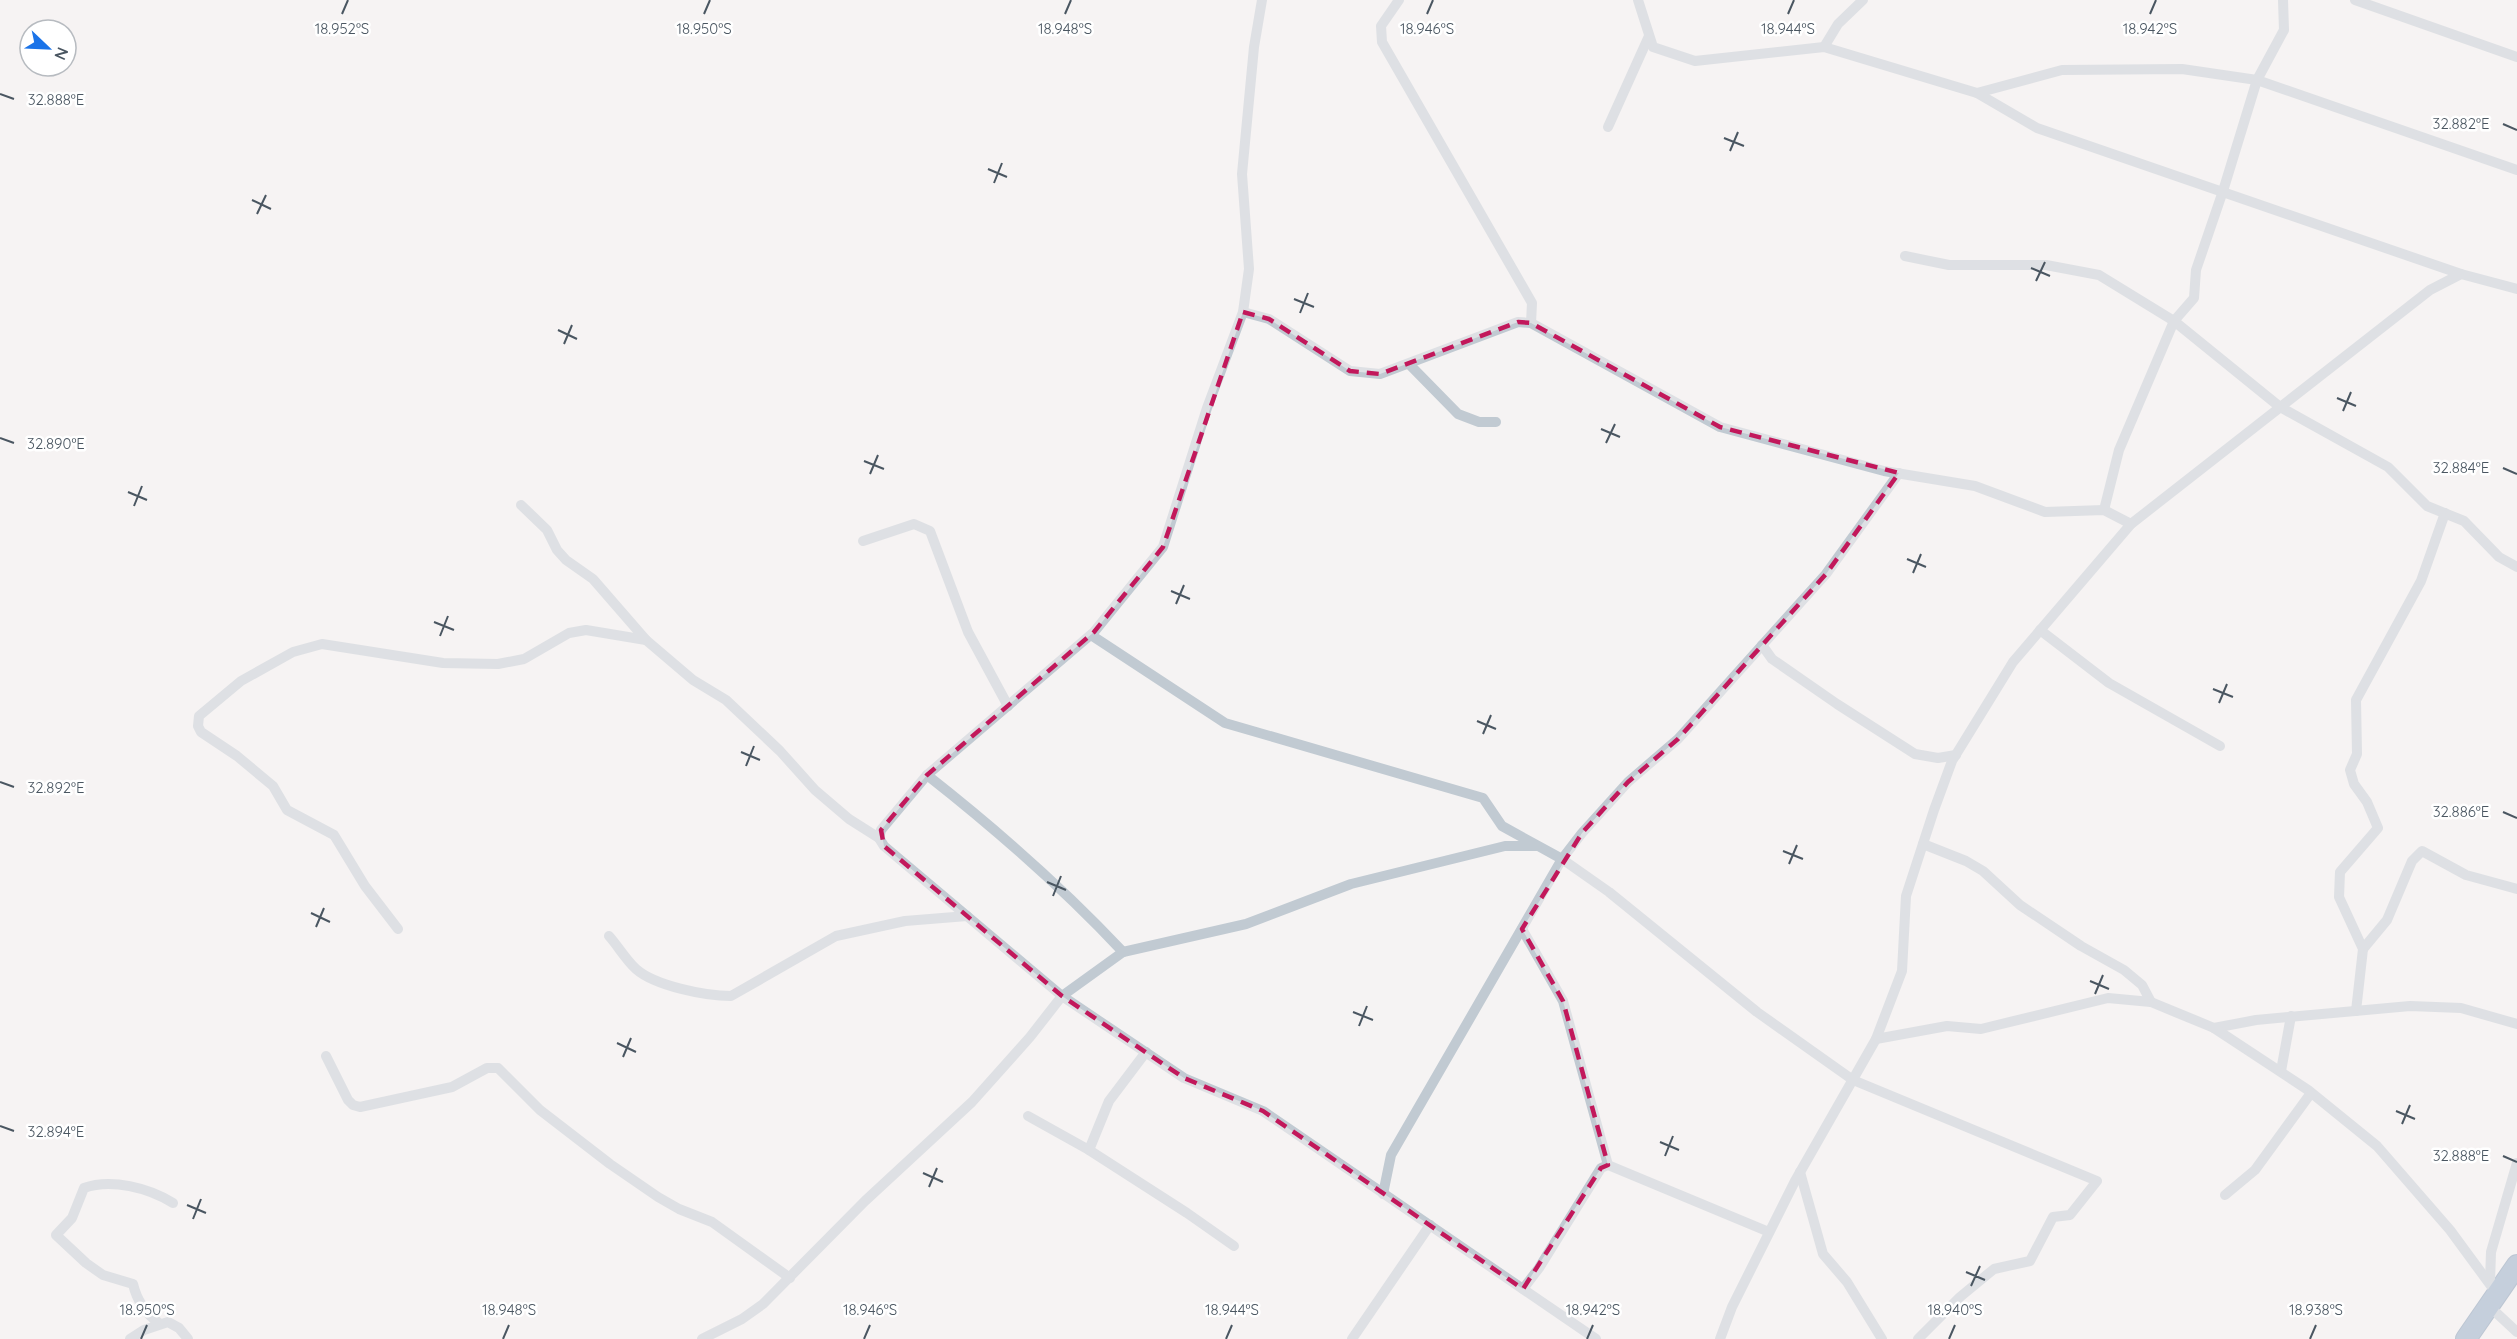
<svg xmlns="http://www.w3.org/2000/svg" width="2517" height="1339" viewBox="0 0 2517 1339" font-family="Quicksand,sans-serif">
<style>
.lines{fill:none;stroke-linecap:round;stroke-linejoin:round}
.highway-casing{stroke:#7690ad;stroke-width:22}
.street{stroke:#c1cad2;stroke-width:10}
.highway{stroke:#8ba5c1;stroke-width:20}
.marked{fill:none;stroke:#c2185b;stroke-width:4.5;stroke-dasharray:12 8;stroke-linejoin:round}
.ticks{fill:none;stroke:#4a5661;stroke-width:2}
.ticks-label{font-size:15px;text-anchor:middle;fill:#4a5661;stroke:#fff;stroke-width:5;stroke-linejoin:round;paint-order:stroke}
</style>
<rect width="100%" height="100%" fill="#f5f3f3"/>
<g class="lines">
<g class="highway-casing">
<path id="highway" d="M 2466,1339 L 2517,1265"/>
</g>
<g class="street">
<path d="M 1262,0 L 1254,47 L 1242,174 L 1249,269 L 1243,312 L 1207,408 L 1163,547 L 1094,632 L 927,775 L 881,830 L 879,838 L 884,846 L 1062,996 L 1184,1078 L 1263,1111 L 1596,1339"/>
<path d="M 1399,0 L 1381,26 L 1382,42 L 1532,303 L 1531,323"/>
<path d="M 1638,0 L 1653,47 L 1695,61 L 1824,47 L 1977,93 L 2037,128 L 2461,274"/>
<path d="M 2355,0 L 2517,57"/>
<path d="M 1824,47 L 1838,24 L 1863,0"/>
<path d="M 1977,93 L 2062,70 L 2182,69 L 2257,80 L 2517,170"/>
<path d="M 1608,127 L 1649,36"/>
<path d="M 1905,256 L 1949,265 L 2046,265 L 2099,275 L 2174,321 L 2280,407 L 2388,467 L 2427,506 L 2464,521 L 2499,557 L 2517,567"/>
<path d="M 1243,312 L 1269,319 L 1350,371 L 1380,374 L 1518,322 L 1531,323 L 1720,427 L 1884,471 L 1975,486 L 2045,512 L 2104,510 L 2131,524"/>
<path d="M 1409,364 L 1458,414 L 1479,422 L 1496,422"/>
<path d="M 521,505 L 547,530 L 557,550 L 566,560 L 593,579 L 646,640 L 693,680 L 726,700 L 780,751 L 815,790 L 849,819 L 879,838"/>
<path d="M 2104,510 L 2119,450 L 2174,321 L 2194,298 L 2196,270 L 2223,191 L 2257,80 L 2284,30 L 2283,0"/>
<path d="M 863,541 L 914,524 L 930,531 L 968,632 L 1008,706"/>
<path d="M 2040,630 L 2109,683 L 2220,746"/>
<path d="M 1091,635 L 1225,723 L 1483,798 L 1502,826 L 1562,859 L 1609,892 L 1757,1012 L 1853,1080 L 2097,1181 L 2070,1215 L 2053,1217 L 2030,1261 L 1994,1269 L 1960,1297 L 1918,1339"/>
<path d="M 1762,645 L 1772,659 L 1837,704 L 1915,754 L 1938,758 L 1956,755"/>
<path d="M 927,775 C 997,830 1062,887 1123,952"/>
<path d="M 1923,844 L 1966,861 L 1983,871 L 2020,905 L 2081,946 L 2124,970 L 2142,985 L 2151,1002"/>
<path d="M 398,929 L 365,886 L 334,835 L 287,810 L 273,786 L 237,756 L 201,732 L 198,726 L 199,716 L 241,681 L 293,652 L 322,644 L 443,663 L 498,664 L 524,659 L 569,633 L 586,630 L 646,640"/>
<path d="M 1522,929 L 1563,1001 L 1608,1165 L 1769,1232"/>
<path d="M 609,936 C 618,946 626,960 636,969 C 655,986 706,996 731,996 L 836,936 L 905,921 L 967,916"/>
<path d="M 2363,949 L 2387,920 L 2412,861 L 2422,851 L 2466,875 L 2517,889"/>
<path d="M 2356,1011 L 2363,949 L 2339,897 L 2340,872 L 2378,828 L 2367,802 L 2354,784 L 2350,770 L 2357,754 L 2356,700 L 2421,581 L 2445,513"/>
<path d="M 2214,1028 L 2256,1020 L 2410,1006 L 2461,1008 L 2517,1024"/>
<path d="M 1876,1039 L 1947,1026 L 1981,1029 L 2108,998 L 2151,1002 L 2214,1028 L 2308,1090 L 2377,1146 L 2450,1230 L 2497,1294"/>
<path d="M 326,1056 L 348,1100 L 353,1105 L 360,1107 L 452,1087 L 487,1068 L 498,1068 L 540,1110 L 610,1164 L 658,1197 L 679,1209 L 712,1222 L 790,1278"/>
<path d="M 2281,1071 L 2291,1016"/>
<path d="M 1028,1116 L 1089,1150 L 1109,1101 L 1146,1052"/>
<path d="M 1089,1150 L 1187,1213 L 1234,1246"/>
<path d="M 1800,1172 L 1823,1254 L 1847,1282 L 1882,1339"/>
<path d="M 1383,1194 L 1391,1155 L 1562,859 L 1582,833 L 1628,782 L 1678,739 L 1826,574 L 1899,473"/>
<path d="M 2225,1195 L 2255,1170 L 2311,1093"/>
<path d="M 2490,1282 L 2491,1252 L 2517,1163"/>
<path d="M 1523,1289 L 1539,1268 L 1601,1168 L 1608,1165"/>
<path d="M 2489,1306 L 2517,1332"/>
<path d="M 159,1323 C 145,1313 137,1301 133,1284 L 103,1275 L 86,1263 L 56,1235 L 72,1218 L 84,1188 C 111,1178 149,1188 173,1203"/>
<path d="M 130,1339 L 144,1330 L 168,1322 L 179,1328 L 188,1339"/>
<path d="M 702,1339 L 742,1319 L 763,1304 L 865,1201 L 972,1102 L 1030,1037 L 1062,996 L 1123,952 L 1246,924 L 1351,884 L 1505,846 L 1537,846"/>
<path d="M 1352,1339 L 1430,1225"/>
<path d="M 1720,1339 L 1732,1307 L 1795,1181 L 1876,1039 L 1902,971 L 1906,896 L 1934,810 L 1952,761 L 2013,662 L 2131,524 L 2430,290 L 2461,274 L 2517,289"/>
</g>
<use href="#highway" class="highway"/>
</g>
<path d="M0 0H2517V1339H0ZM 1243,312 L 1269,319 L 1350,371 L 1380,374 L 1518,322 L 1531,323 L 1720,427 L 1899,473 L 1826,574 L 1678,739 L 1628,782 L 1582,833 L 1522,929 L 1563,1001 L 1608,1165 L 1601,1168 L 1523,1289 L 1263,1111 L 1184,1078 L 1062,996 L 884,846 L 881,830 L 927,775 L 1094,632 L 1163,547 Z" fill="#f5f3f3" fill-opacity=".55" fill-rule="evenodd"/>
<path class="marked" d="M 1243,312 L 1269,319 L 1350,371 L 1380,374 L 1518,322 L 1531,323 L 1720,427 L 1899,473 L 1826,574 L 1678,739 L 1628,782 L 1582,833 L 1522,929 L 1563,1001 L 1608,1165 L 1601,1168 L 1523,1289 L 1263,1111 L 1184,1078 L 1062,996 L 884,846 L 881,830 L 927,775 L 1094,632 L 1163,547 Z"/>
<path class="ticks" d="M 342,14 L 348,0M 704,14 L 710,0M 1065,14 L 1071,0M 1427,14 L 1433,0M 1788,14 L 1794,0M 2150,14 L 2156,0M 0,94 L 14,99M 2503,124 L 2517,130M 1724,138 L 1744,146M 1730,151 L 1738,132M 988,169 L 1007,177M 994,183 L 1002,163M 252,200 L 271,209M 257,214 L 266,195M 2031,268 L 2050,276M 2036,281 L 2045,262M 1294,299 L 1314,307M 1300,313 L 1308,293M 558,330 L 577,339M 564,344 L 572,325M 2337,398 L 2356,406M 2343,411 L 2351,392M 1601,429 L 1620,437M 0,438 L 14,443M 1606,443 L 1615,424M 864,461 L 884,469M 2503,468 L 2517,474M 870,474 L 878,455M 128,492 L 147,500M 134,506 L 142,486M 1907,559 L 1926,567M 1913,573 L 1921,554M 1171,591 L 1190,599M 1176,604 L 1184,585M 434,622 L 454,630M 440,636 L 448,616M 2213,689 L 2233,697M 2219,703 L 2227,684M 1477,721 L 1496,729M 1483,734 L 1491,715M 741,752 L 760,760M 746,766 L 754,746M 0,782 L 14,787M 2503,812 L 2517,818M 1783,851 L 1803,859M 1789,864 L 1797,845M 1047,882 L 1066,890M 1053,896 L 1061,876M 311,913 L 330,922M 316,927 L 324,908M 2090,981 L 2109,989M 2095,994 L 2103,975M 1353,1012 L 1373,1020M 1359,1026 L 1367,1006M 617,1043 L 636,1052M 623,1057 L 631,1038M 2396,1111 L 2415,1119M 2402,1124 L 2410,1105M 0,1126 L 14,1131M 1660,1142 L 1679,1150M 1665,1156 L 1673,1136M 2503,1156 L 2517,1162M 923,1173 L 943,1182M 929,1187 L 937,1168M 187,1205 L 206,1213M 193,1219 L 201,1199M 1966,1272 L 1985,1280M 1971,1286 L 1980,1266M 141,1339 L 147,1325M 503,1339 L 509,1325M 864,1339 L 870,1325M 1226,1339 L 1232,1325M 1587,1339 L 1593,1325M 1949,1339 L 1955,1325M 2310,1339 L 2316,1325"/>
<g class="ticks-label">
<text x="342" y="34">18.952°S</text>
<text x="704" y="34">18.950°S</text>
<text x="1065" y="34">18.948°S</text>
<text x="1427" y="34">18.946°S</text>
<text x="1788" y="34">18.944°S</text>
<text x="2150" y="34">18.942°S</text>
<text x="56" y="105">32.888°E</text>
<text x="2461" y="129">32.882°E</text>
<text x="56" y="449">32.890°E</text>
<text x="2461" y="473">32.884°E</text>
<text x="56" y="793">32.892°E</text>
<text x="2461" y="817">32.886°E</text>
<text x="56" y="1137">32.894°E</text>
<text x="2461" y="1161">32.888°E</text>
<text x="147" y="1315">18.950°S</text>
<text x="509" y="1315">18.948°S</text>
<text x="870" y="1315">18.946°S</text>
<text x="1232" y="1315">18.944°S</text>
<text x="1593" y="1315">18.942°S</text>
<text x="1955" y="1315">18.940°S</text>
<text x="2316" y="1315">18.938°S</text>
</g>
<g transform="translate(48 48) rotate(113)"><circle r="28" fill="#ffffff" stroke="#b7bbc0" stroke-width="1.5"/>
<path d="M0-4.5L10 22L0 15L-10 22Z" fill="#1a73e8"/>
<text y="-9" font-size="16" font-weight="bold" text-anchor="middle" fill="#4a5661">N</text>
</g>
</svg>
